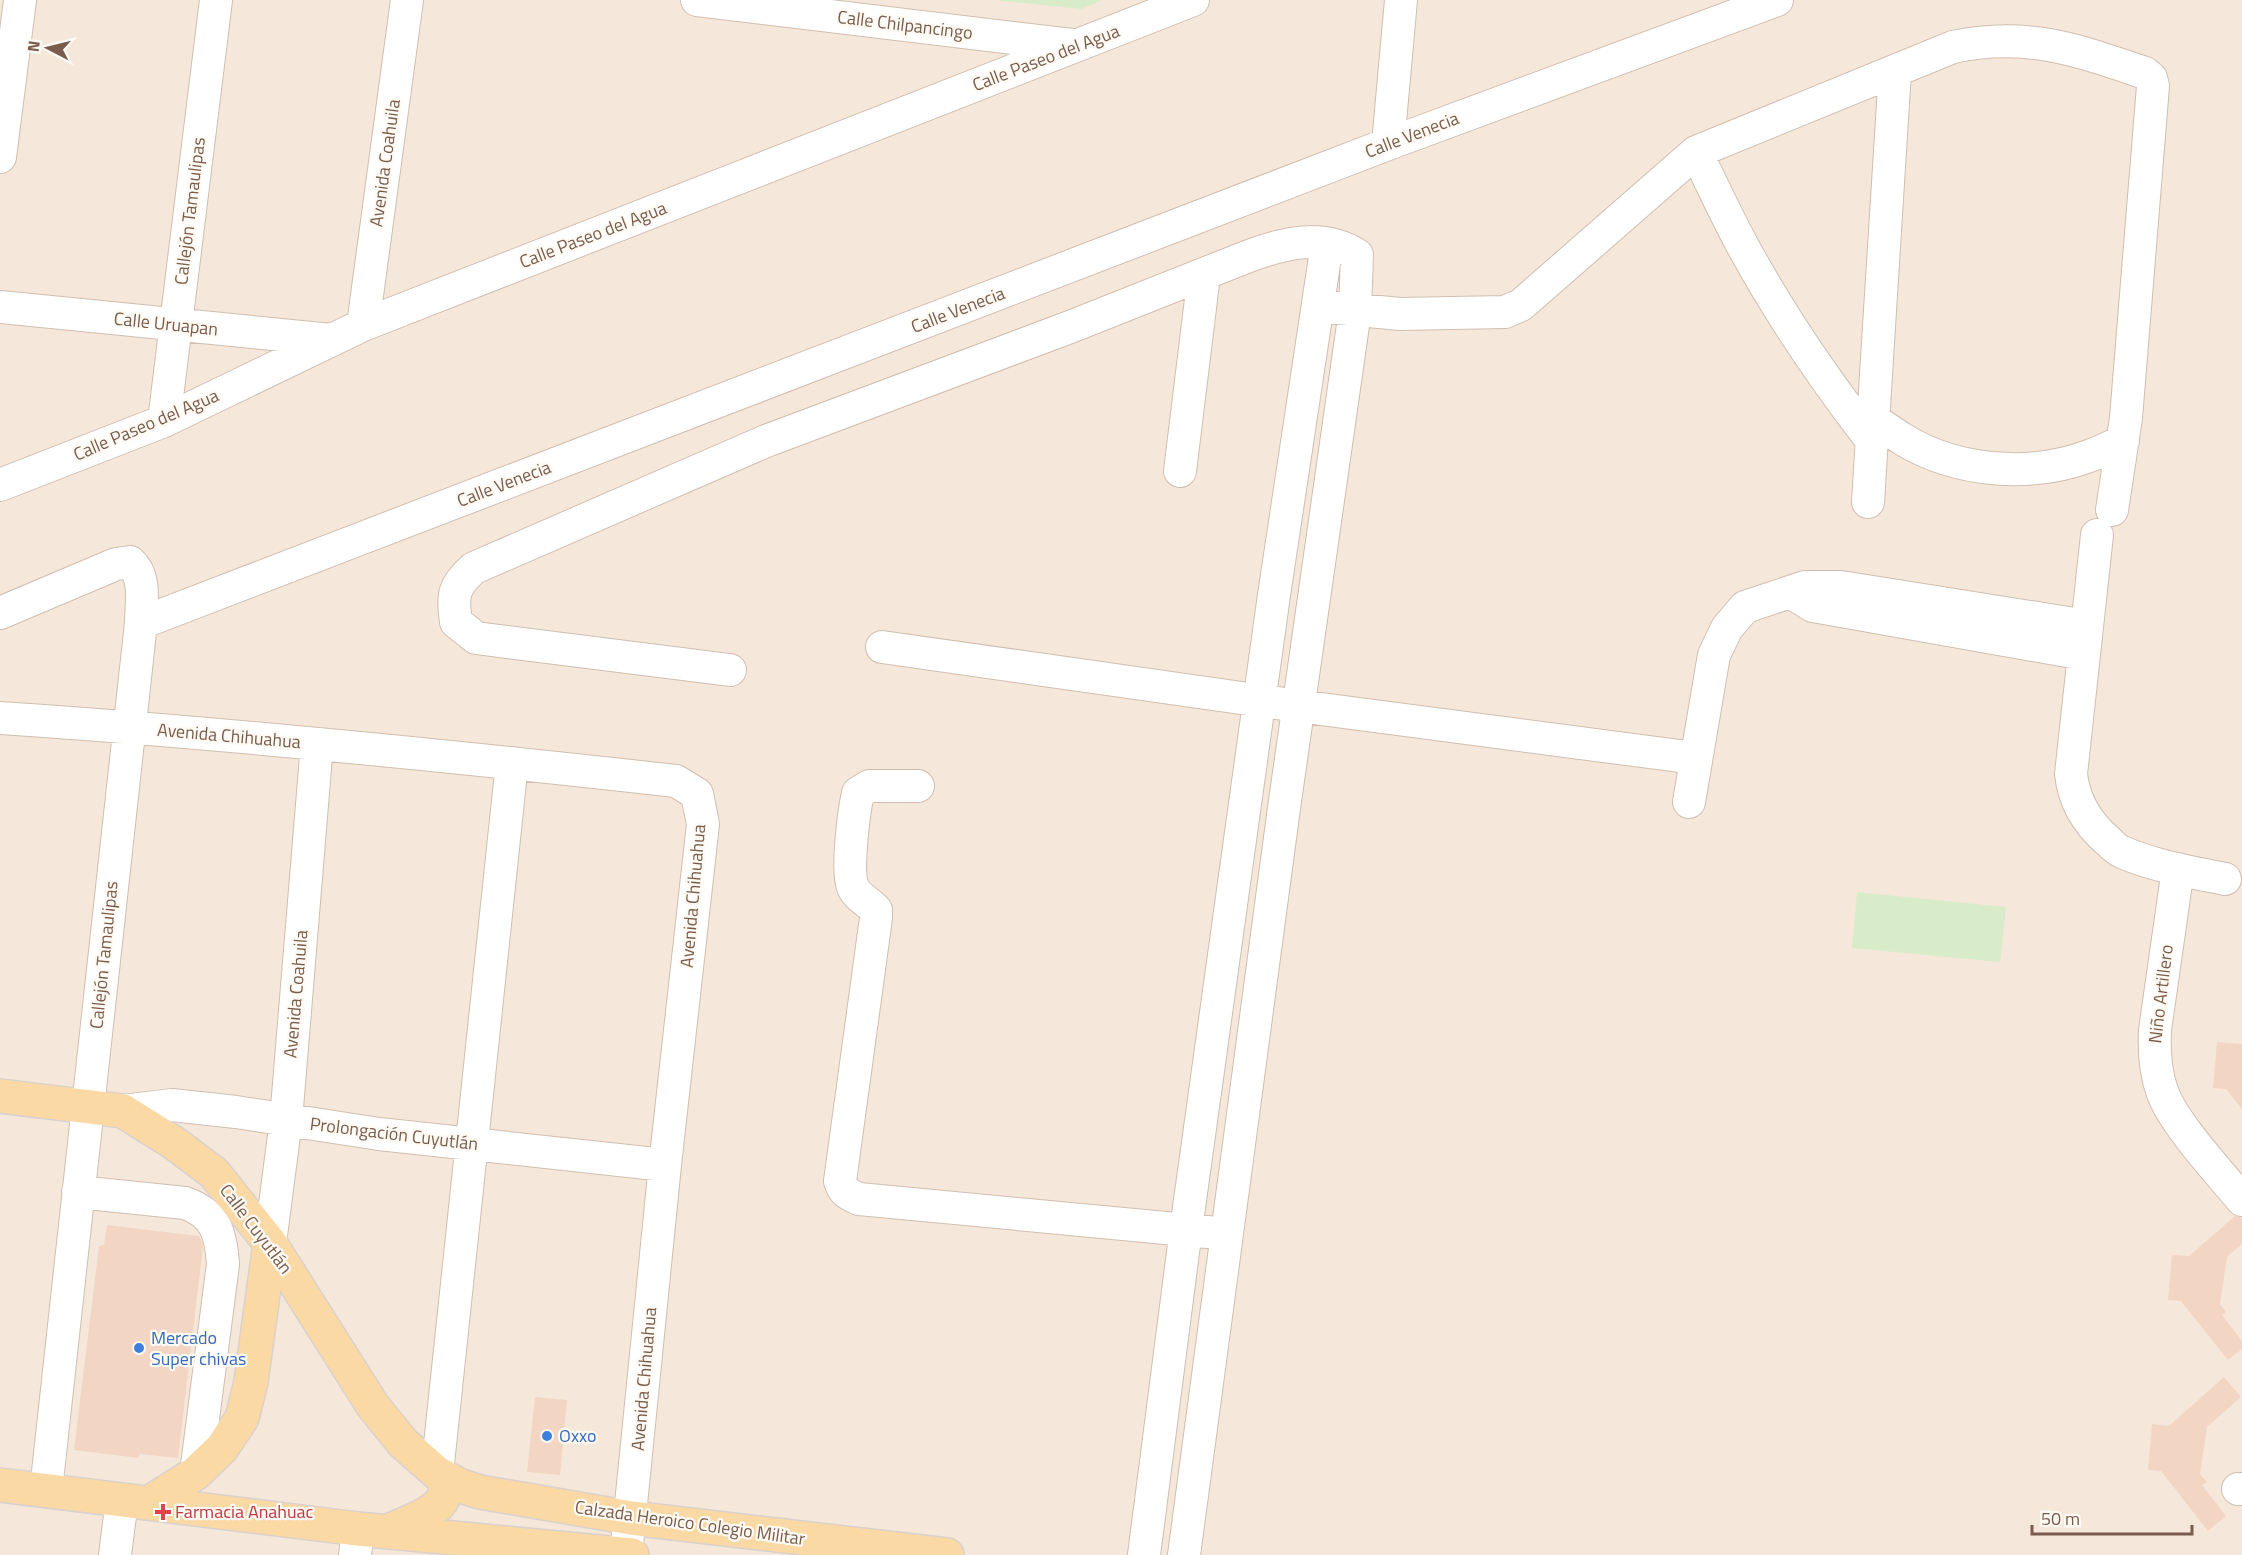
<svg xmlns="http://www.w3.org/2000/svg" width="2242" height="1555" viewBox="0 0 2242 1555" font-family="'Titillium Web',sans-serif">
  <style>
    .residential { fill: #f5e8da }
    .green { fill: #d8ecc9 }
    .building { fill: #f3d5c3 }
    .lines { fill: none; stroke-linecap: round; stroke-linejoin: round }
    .minor-casing { stroke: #d1beb0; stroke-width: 34 }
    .major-casing { stroke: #dad1cd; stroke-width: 36 }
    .minor { stroke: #fff; stroke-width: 32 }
    .major { stroke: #fbd9a5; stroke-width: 33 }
    .shop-dot { fill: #3f7fe0; stroke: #fffaf3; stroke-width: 2 }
    .health-dot { fill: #e0444e; stroke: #fffaf3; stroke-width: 2 }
    .labels { text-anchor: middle; stroke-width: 4.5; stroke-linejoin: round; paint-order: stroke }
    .street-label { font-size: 18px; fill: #7a5c4d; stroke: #fffaf3 }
    .shop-label { font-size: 18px; fill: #366cbe; stroke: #fffaf3; text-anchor: start }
    .health-label { font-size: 18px; fill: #be3a42; stroke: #fffaf3; text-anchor: start }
  </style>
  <rect width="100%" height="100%" fill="#fdf6ec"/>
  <path class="residential" d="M0,0h2242v1555h-2242z"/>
  <path class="green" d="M995,0h107l-20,9z
    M1857,892l149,15 -6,55 -148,-14z"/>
  <path class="building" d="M2217,1042l25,2v65l-16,-20 -13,-1z
    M2235,1216l7,2v26l-15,13 -7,47 6,8 -4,3 20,26v8l-14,11 -47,-59 -13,-1 4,-45 17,1z
    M107,1225l92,11 2,4 2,6 -25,212 -38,-4 -2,4 -64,-8 25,-204 5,-1z
    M2224,1377l17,20 -34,30 -7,47 7,8 -5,3 24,31 -18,15 -47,-60 -13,-1 4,-46 17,2z
    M535,1397l32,3 -7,75 -33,-3z"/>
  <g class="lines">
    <defs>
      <path id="minor" d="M697,0l375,45
        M1388,144l13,-144
        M1696,152c16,32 31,66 49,98 37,68 80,130 127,191
        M0,157l20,-157
        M1318,306l82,8 105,-2 16,-7 175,-153 257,-105c74,-16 124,3 192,26l6,5 2,8 -27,332 -14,92
        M0,307l332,33
        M363,325l44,-325
        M1873,419c10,7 20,14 31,21 53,32 127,38 185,16 12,-4 23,-10 34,-15
        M164,421l52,-421
        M1180,471l24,-196
        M0,485l164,-64 199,-96 830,-325
        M1868,502l27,-431
        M2097,535l-26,239c3,27 16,49 37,67 4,4 9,9 14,11 32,14 69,20 103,27
        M1790,592l23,14 271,48
        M0,613l116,-49 14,-2c17,15 11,41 11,61l-95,867
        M141,623l1247,-479 389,-144
        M882,647l416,59 397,52
        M730,670l-254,-32 -20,-16c-4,-26 -3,-36 18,-54l292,-127 304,-114 179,-71c35,-13 74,-23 108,-1l-2,56 -71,497 -100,747
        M0,718c226,15 451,38 676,63l21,13 6,30 -38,341 -39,389
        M918,786h-49l-11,7c-4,18 -12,78 -5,94 4,10 16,15 23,23v8l-36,263c3,11 8,13 19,18l349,33
        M1689,802l25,-147 13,-27 18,-21 60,-20h36l246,39
        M2178,869l-23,161c-1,21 0,41 7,61 11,32 57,81 80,109
        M123,1111l49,-6 64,7 143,22 286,31
        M78,1192l107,11c31,11 36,31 38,61l-27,209
        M270,1243l16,-123 31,-376
        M437,1473l75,-710
        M2238,1489h4
        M115,1555l7,-55
        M355,1555l3,-26
        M1144,1555l42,-326 88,-634 53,-351"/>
      <path id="major" d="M0,1096l123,15 51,32 40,30 56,70 103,163 30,37 34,30 24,13 19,6 151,26 316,37
        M0,1485l358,44 274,26
        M149,1503l47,-30 26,-25 20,-30 9,-36 19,-139
        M388,1531c14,-6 46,-17 54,-31 5,-7 3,-16 1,-24"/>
    </defs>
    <use href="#minor" class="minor-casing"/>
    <use href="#major" class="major-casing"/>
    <use href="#minor" class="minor"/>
    <use href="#major" class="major"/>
  </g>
  <g class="shop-dot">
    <circle cx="139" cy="1348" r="6"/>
    <circle cx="547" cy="1436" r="6"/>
  </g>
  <path class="health-dot" d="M160 1503h6v6h6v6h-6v6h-6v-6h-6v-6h6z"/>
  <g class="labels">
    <g class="street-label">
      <text transform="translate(905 25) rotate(7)" y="6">Calle Chilpancingo</text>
      <text transform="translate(1046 58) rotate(-21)" y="6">Calle Paseo del Agua</text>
      <text transform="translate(1412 135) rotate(-21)" y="6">Calle Venecia</text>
      <text transform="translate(385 163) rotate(-82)" y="6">Avenida Coahuila</text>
      <text transform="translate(190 211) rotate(-83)" y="6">Callejón Tamaulipas</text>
      <text transform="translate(593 235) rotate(-21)" y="6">Calle Paseo del Agua</text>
      <text transform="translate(958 310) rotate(-21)" y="6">Calle Venecia</text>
      <text transform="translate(166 324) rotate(6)" y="6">Calle Uruapan</text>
      <text transform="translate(146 425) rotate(-23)" y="6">Calle Paseo del Agua</text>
      <text transform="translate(504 484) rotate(-21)" y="6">Calle Venecia</text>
      <text transform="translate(229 736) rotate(5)" y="6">Avenida Chihuahua</text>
      <text transform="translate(693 896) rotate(-85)" y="6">Avenida Chihuahua</text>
      <text transform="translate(104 955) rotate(-84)" y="6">Callejón Tamaulipas</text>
      <text transform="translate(296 994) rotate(-85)" y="6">Avenida Coahuila</text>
      <text transform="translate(2161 994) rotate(-83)" y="6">Niño Artillero</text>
      <text transform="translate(394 1134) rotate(7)" y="6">Prolongación Cuyutlán</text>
      <text transform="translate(256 1229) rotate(53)" y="6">Calle Cuyutlán</text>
      <text transform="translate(644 1379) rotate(-85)" y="6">Avenida Chihuahua</text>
      <text transform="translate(690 1523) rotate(8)" y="6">Calzada Heroico Colegio Militar</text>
    </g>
    <g class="shop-label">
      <text x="151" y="1344">Mercado<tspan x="151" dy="21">Super chivas</tspan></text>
      <text x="559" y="1442">Oxxo</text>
    </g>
    <g class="health-label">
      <text x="175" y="1518">Farmacia Anahuac</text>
    </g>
  </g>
  <g transform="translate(48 48) rotate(277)" stroke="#fffaf3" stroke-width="4.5" paint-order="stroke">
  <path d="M0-4.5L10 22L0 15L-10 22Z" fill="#7a5c4d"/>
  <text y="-9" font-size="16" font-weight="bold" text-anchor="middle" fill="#7a5c4d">N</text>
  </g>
  <path d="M2032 1525v9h160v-9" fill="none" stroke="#7a5c4d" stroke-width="3"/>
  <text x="2041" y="1525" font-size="18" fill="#7a5c4d" stroke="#fffaf3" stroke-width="4.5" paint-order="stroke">50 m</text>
</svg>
